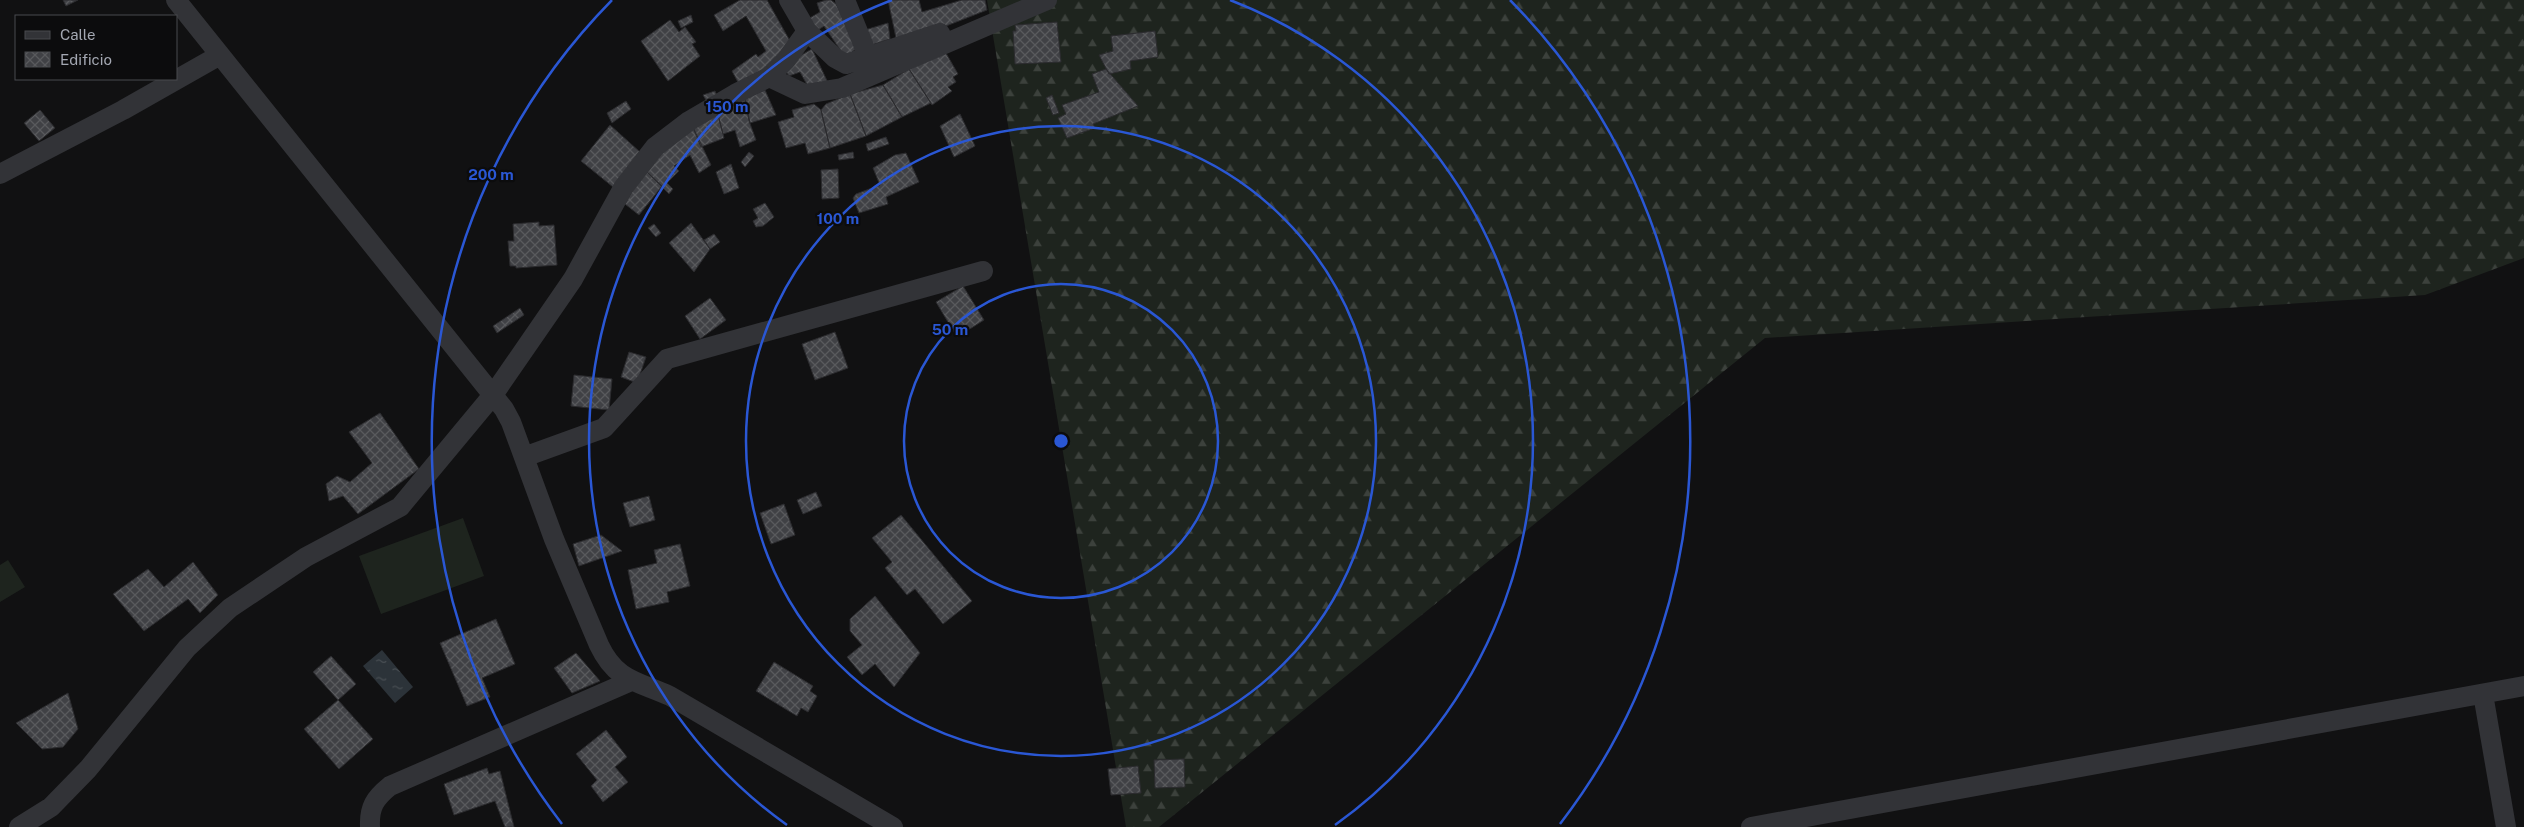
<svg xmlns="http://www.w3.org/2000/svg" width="2524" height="827" viewBox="0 0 2524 827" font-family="'Public Sans',sans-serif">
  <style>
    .forest { fill: url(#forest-firs) }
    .pitch { fill: #1e241e }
    .water { fill: url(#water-ripples) }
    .building { fill: url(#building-cross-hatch); stroke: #2b2b2e }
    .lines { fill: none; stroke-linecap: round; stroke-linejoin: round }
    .minor { stroke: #323337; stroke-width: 20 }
    .ring { fill: none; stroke: #2a57d4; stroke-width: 2.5 }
    .centre { fill: #2a57d4; stroke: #0c0c0d; stroke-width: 2.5 }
    .ring-label { font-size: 15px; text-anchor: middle; font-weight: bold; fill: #2a57d4; stroke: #0c0c0d; stroke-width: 4.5; stroke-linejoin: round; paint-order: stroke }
  </style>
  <defs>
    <pattern id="forest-firs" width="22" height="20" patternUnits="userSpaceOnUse" patternTransform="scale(1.25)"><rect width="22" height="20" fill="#1e241e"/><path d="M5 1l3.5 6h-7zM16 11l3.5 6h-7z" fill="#3c413c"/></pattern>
    <pattern id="water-ripples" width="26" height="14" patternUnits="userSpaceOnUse" patternTransform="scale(1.25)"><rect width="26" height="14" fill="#2c3339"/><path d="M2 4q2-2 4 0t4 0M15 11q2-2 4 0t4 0" fill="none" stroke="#484e53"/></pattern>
    <pattern id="building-cross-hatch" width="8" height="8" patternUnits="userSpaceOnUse" patternTransform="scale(1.25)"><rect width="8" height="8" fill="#404145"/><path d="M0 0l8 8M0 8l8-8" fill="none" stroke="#595a5d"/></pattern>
  </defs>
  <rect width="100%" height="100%" fill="#111112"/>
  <path class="forest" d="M987,0h1537v258l-99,37 -660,43 -606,489h-33z"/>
  <path class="pitch" d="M463,518l21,58 -103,38 -22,-58z
    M8,560l17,27 -25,15v-37z"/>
  <path class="water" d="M382,650l31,37 -18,16 -32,-37z"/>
  <path class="building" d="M63,0h15l-12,6z
    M740,0h27l23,41 -3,12 -47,33 -8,-15 24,-17 2,3 8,-6 -20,-35 -23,15 -9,-16z
    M826,0h5l5,4 23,43 -14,10 -21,-31 -6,4 -10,-11 12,-7 -3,-9z
    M888,0h31l3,12 40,-12h23l2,10 -41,16 -50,12z
    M691,15l2,7 -12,6 -3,-7z
    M670,20l9,12 6,-5 11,15 -4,2 8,12 -32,25 -27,-40z
    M1057,22l4,40 -46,2 -2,-33h3l-1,-6z
    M888,23l2,16 -22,7 -3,-16z
    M1155,31l3,26 -28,4 1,8 -22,5 -10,-19 14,-4 -2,-15z
    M943,48l15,26 -5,3 3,5 -8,5 4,4 -20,14 -23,-36z
    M812,49l18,38 -20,3 -10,-18 -11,4 -7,-10z
    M909,69l22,34 -29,14 -19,-32z
    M1106,69l32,37 -45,18 2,4 -28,10 -9,-20 8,-4 -4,-9 37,-13 -7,-18z
    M883,85l19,32 -36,19 -16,-42z
    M765,90l11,25 -26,8 -5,-25z
    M715,91l2,5 -11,4 -3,-5z
    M850,94l16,42 -36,12 -9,-38 5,-6z
    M1052,95l7,18 -6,2 -7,-17z
    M745,98l4,23 7,19 -16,7 -5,-17 -12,4 -6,-23z
    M626,101l5,8 -19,14 -5,-10z
    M814,104l7,6 9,38 -22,6 -3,-11 -19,5 -8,-26 16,-5 -2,-7z
    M40,110l15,18 -16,13 -15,-18z
    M717,111l7,27 -23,9 -10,-24z
    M960,114l15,32 -21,11 -14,-31z
    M691,123l20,42 -12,8 -9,-18 -16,11 5,5 -12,12 6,6 -4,5 -25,-25z
    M610,125l30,27 -27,35 -32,-26z
    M886,137l3,7 -21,7 -2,-7z
    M749,152l5,4 -9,11 -4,-5z
    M853,152l1,6 -15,2 -1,-5z
    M906,153l13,29 -33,15 2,7 -29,9 -6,-15 3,-4 24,-9 -7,-17 22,-13z
    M731,164l8,24 -15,6 -8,-22z
    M644,169l18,17 -23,29 -14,-11z
    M838,169l1,29 -17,1 -1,-29z
    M765,203l9,14 -11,9 -7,1 -3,-6 5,-3 -5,-9z
    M539,222v4l15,-1 3,40 -41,3v-2h-6l-2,-25h6l-1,-17z
    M691,223l19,26 -16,23 -25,-29z
    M654,224l7,9 -5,4 -8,-9z
    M714,234l6,8 -10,7 -6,-9z
    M963,286l21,34 -27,17 -21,-35z
    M710,298l16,22 -26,19 -15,-23z
    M520,308l4,7 -27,18 -4,-7z
    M835,332l13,36 -33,12 -13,-36z
    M629,352l17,5 -9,26 -16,-6z
    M574,375l38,4 -3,31 -38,-4z
    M380,413l39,56 -61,45 -15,-18 -14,5 -3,-17 11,-8 13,6 22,-19 -23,-31z
    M816,492l6,14 -19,8 -6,-14z
    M649,496l6,24 -25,7 -7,-24z
    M784,504l11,31 -24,9 -11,-31z
    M901,515l71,86 -29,23 -28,-35 -8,6 -22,-27 7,-6 -20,-24z
    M601,535l21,16 -43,15 -6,-22z
    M680,544l10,42 -23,6 2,10 -33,7 -8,-39 29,-7 -3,-13z
    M193,562l25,33 -18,18 -12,-14 -44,32 -31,-37 35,-25 16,18z
    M875,596l45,57 -26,34 -19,-23 -13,11 -15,-18 15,-12 -12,-14v-12z
    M496,619l19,45 -33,14 8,19 -23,9 -27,-63z
    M576,653l24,28 -28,12 -18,-25z
    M331,656l25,28 -18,16 -25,-28z
    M774,662l39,24 -3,5 7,5 -9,16 -7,-4 -4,8 -41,-25z
    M68,693l10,36 -15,18 -21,2 -26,-26z
    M338,700l35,39 -34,30 -35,-40z
    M606,730l21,27 -12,10 13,15 -25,20 -12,-16 6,-6 -21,-26z
    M1184,759l1,28 -30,1 -1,-28z
    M1138,766l3,27 -30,2 -3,-26z
    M487,768l2,6 11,-3 14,56h-9l-10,-26 -41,14 -10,-31z"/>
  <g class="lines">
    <path class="minor" d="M176,0l328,409 7,13 43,117 45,106c17,36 38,36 71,51l223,131
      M845,0l23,56
      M807,31l28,27 11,6 94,-31
      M769,77l36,17 37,-6 205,-88
      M0,174l123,-64 97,-55
      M524,457l80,-29 63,-69 316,-88
      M2483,694l23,133
      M19,827l32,-20 37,-38 99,-121 43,-40 76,-51 94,-50 93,-112 80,-116 50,-91 32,-41 34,-26 46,-27 34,-17 17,-17 21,-29 -18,-31
      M370,827c-1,-20 5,-29 20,-41l241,-105
      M1751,827l773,-141"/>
  </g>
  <g class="ring">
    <circle cx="1061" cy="441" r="157"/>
    <circle cx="1061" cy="441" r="315"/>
    <path d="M787 825A472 472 0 0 1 892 0M1230 0A472 472 0 0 1 1335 825"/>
    <path d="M562 824A629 629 0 0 1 612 0M1510 0A629 629 0 0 1 1560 824"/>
  </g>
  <circle cx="1061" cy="441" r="8" class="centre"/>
  <g class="ring-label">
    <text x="727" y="112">150 m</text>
    <text x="491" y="180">200 m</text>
    <text x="838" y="224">100 m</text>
    <text x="950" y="335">50 m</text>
  </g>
  <rect x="15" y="15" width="162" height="65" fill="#0c0c0d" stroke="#494a4f"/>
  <rect x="25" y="31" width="25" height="8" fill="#323337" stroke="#494a4f"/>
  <text x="60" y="40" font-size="15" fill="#a4a8b2">Calle</text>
  <rect x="25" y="52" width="25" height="15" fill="url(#building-cross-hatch)" stroke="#494a4f"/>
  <text x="60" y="65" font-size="15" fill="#a4a8b2">Edificio</text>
</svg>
